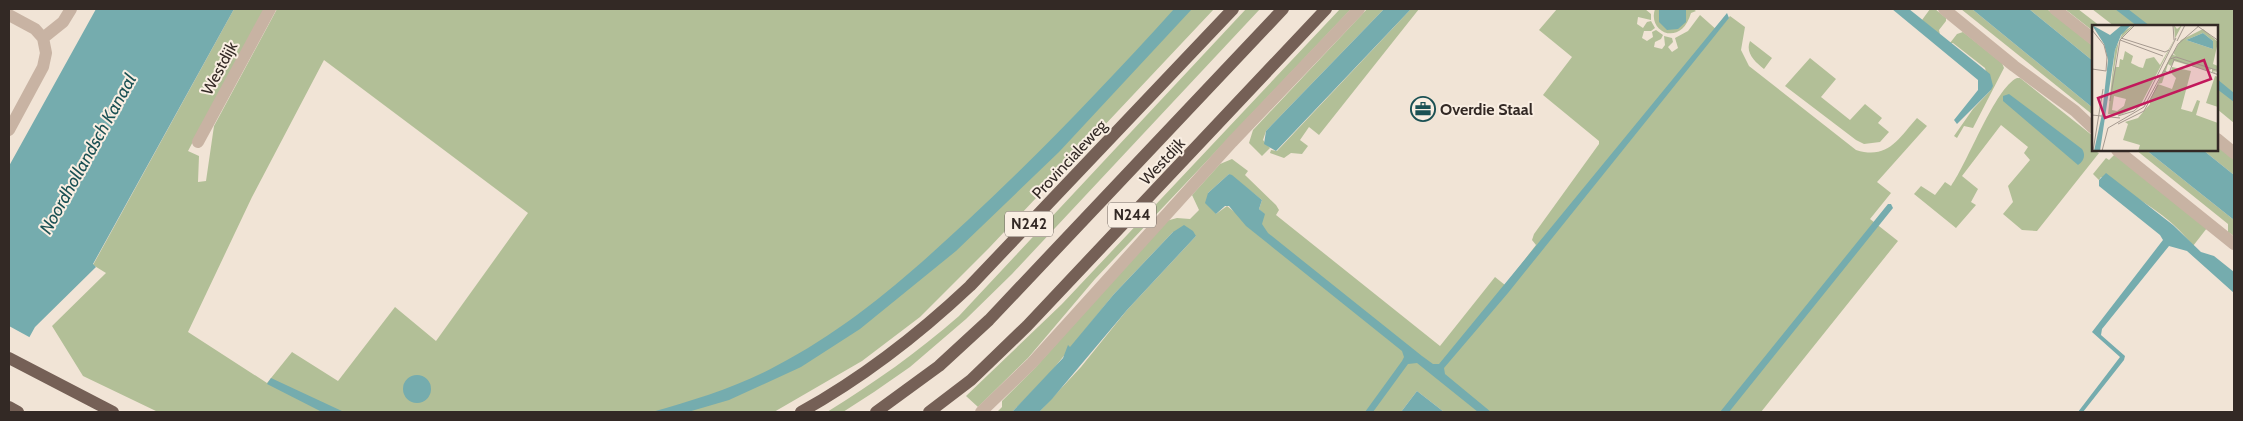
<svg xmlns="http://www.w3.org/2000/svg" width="2243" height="421" viewBox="0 0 2243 421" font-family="Cabin,sans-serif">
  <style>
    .green { fill: #b2bf97; fill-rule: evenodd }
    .water { fill: #75acae }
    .pier { fill: #f1e4d6 }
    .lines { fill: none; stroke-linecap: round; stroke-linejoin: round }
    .street { stroke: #c8b3a3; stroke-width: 12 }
    .primary { stroke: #756056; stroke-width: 12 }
    .labels { text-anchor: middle; stroke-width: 4; stroke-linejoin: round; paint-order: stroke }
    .shield { fill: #f9eee2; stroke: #6e645e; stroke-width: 1 }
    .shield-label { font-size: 15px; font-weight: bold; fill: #332925 }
    .street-label { font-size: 16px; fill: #332925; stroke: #f9eee2 }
    .poi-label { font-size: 16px; font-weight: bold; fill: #332925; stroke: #f9eee2; text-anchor: start }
    .water-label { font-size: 18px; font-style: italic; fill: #1b5154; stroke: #f9eee2 }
    .inset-road { fill: none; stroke: #a5998f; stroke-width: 1 }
    .view { fill: #c2185b; fill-opacity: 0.15; stroke: #c2185b; stroke-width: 2.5 }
    .inset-edge { fill: none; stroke: #332925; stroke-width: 2.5 }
  </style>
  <rect width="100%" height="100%" fill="#f1e4d6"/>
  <path class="green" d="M234,9h30l-76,142 11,5 -1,26 8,-1 8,-55 63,-117h937l-225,239 -69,69 -58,44 -88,51h-616l-75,-36 -31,-50 54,-53 -13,-8zM324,60l204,153 -92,128 -41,-34 -57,74 -46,-29 -25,31 -79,-51 64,-135z
    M1246,9h14l-248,265 -46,45 -56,48 -36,25 -31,20h-16c47,-29 91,-60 132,-96z
    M1340,9h11l-256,270 -67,79 -50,49 -12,-11 96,-92z
    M1367,9h17l-118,122 -3,9 7,8 -8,8 -13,-13 4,-13z
    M1411,9h8l-100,126 -10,-8 -9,13 8,6 -6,8 -11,-1 -7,5 -14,-5 1,-3 6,1z
    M1557,9h88l6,5v6l-13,-3 -1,7 6,4 4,-6 4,-1 4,7 -4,3h-7l-2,7 5,3 6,-4 -1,-5 4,-2 7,5 -2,4 -6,3 -1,5 8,2 3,-4 -1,-9 8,2 1,4 -5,5 4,5 6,-4 -3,-10 13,-7 12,-16 18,16 12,-15 15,11 -4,23 8,16 107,84c32,10 42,-11 61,-32l10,8 -50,56 14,11 -21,26 28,22 -137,171h-317l-27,-21 -16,21h-362l42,-45 46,-57 69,-74 -23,-4 -59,62 -64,79 -38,39h-15l5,-5v-6l33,-33 131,-147 11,-3 13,1 9,-9 -7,-15 28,-31 12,-5 16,12 -3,4 31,30 3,5 -3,5 164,131 55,-69 10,8 31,-40 -4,-5 2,-6 65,-90v-3l-56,-46 29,-38 -33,-27zM1229,174l33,26 -3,9 4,4h-27l-9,-7 -11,8 -8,-21z
    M1655,9h38l3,2 -5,2c-10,35 -44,19 -36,-4z
    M1930,9h5l11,9v3l-7,9 1,5 -18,-15z
    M1961,9h11l121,99v7z
    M2029,9h18l46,37v15z
    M2065,9h13l22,17h-7v5z
    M2092,9h142v114l-17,-14v-83h-103z
    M1963,32l39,31 2,5 -31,60 -9,-2 -7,12 -3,-2 19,-27 18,-19 -6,-22 -32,-25h-3l7,-9z
    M1750,41l22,17 -8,11c-9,-7 -19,-16 -14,-28z
    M1810,58l26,21 -15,18 29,23 15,-16 17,14 -4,5 11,9 -9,10 -16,2 -8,-4 -71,-54z
    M2017,78h3l73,58v14l6,3 -62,78 -15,-1 -19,-16 10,-12 -5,-16 22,-26 -6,-7 4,-6 -27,-22 -39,51 16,13 -7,13 5,3 -20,23 -42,-34 7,-8 14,9 10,-13 6,4c17,-24 44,-98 66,-108z
    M2217,145l17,14v16l-31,-25h14z
    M2136,150h10l88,70v16l-6,-4v-8z
    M2115,154l92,74 -14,18c-23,-31 -59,-50 -92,-69l-2,3 -6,-6 13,-16 3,2z"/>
  <path class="water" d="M96,9h138l-141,255 3,3 -61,60 -26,47v-208z
    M1174,9h18l-133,143 -103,99 -96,78 -59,38 -72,33 -41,12h-36c42,-12 85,-25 124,-46 73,-38 133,-91 192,-146 72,-67 140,-138 206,-211z
    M1384,9h27l-135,142 -12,-7 2,-13z
    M1659,9h27v13l-8,7 -11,1 -8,-8z
    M1892,9h17l81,65 3,12 -2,4 -34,34 -3,-4 24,-30v-10z
    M1972,9h57l64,52v47z
    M2115,9h13l22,17h-13z
    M1727,13l2,5 -221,275 -64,75 1,6 46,38h-13l-61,-49 -9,1 -35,48h-8l37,-51 2,-4 -2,-6 -156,-125 -17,-20h-4l-9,8 -11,-11 3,-10 21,-19 3,1 30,25 -3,9 6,5 -3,10 6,9 154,123 11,8h6z
    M2217,79l17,14v9l-17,-13z
    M2009,94l73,55c4,6 2,12 -4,16l-75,-64v-5z
    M2146,150h57l31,25v45z
    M2106,173l67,52 28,27 13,4 20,16v21l-47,-42 -18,-5 -67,83 -1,6 24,21 -1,4 -41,52h-5l42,-55 -28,-25 71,-92 -3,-5 -61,-49v-6z
    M1888,204h3l2,4 -164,204h-9z
    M1184,225l9,6 3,5 -69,74 -75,89 -13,13h-27l51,-54 5,-13 2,2 44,-53 59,-62z
    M403 389a14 14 0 1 1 28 0a14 14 0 1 1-28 0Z
    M271,378l73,34h-22l-55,-28z
    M1417,391l27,21h-43z"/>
  <path class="pier" d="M9,326l22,12 -19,35 -3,-2z"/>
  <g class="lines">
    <path class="street" d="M1944,9l70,57 61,45 18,17
      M2055,9l38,30
      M9,15l26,14 8,9
      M9,130l34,-63 3,-14 -3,-15 20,-16 8,-13
      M2217,139l17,14
      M198,142l72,-133
      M2117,150l117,94
      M981,412l51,-49 200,-221 127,-133"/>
    <path class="primary" d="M9,358l104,54
      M9,407l9,5
      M801,412c63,-35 117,-77 169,-126l263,-277
      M876,412l63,-46 50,-46 294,-311
      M929,412l42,-32 56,-54 299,-317"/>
  </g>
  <defs>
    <symbol id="office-ring" viewBox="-11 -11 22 22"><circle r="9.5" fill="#f9eee2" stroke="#1b5154" stroke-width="1.5"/><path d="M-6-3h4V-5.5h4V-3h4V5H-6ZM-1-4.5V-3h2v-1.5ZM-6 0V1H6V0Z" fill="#1b5154"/></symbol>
  </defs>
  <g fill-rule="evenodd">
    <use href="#office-ring" x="1409" y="95" width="28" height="28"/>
  </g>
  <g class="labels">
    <g class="shield">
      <rect x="1108" y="202.5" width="48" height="25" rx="4"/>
      <rect x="1005" y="211.5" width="48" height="25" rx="4"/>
    </g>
    <g class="shield-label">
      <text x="1132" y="220">N244</text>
      <text x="1029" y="229">N242</text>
    </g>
    <g class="street-label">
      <text transform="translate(219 68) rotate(-62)" y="6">Westdijk</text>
      <text transform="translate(1069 159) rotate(-47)" y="6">Provincialeweg</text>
      <text transform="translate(1162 161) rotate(-47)" y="6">Westdijk</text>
    </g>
    <g class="poi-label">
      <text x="1440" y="115">Overdie Staal</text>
    </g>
    <g class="water-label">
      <text transform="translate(88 154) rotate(-61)" y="6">Noordhollandsch Kanaal</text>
    </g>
  </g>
  <g transform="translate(2092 25)">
    <rect width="126" height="126" fill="#f1e4d6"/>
    <path d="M42,0l-15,15 -7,42 3,-15h4l1,-8 3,1 2,-9 8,5 -2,7 8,4 4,1 3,-9 8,-2 6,8 15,-27 -1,-13 3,4 5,-4 -42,81 -20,9 -12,-1 7,-64 8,-18zM22,71l12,3 -2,7 -7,5 -5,-1zM111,4l15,13 -5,22 5,2v4h-3l3,2 -6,-1 6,3 -6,-2v-4l-3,3 -35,-10 -3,5 -3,-2 -6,19 -4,1 14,5 4,-11 -5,-5 1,-6 19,4 -10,38 11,3 5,-12 3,1 -4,14 22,8v28h-80l2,-6 -17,-5 5,-16 -3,-2 13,-4 12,-14v-4l19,-41 3,-5 4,2 -3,-3 8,-13zM111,8l10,8v8l-27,-9zM123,51l3,1v30l-12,-4z" fill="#b2bf97" fill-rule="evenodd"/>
    <path d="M0,0l18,10 12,-10h9l-10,10 -6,15 -15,101h-6l8,-37 6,-54 -4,-16zM111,8l10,8v8l-27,-9z" fill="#75acae"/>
    <path class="inset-road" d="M81,0l1,15M104,0l23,16M0,5l12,15 3,12 -1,14 -14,-2M29,13l44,14 4,-2M28,15l43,16M85,16l8,-16M78,34l6,-2 43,14M81,34l46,16M72,46l5,2 5,-13M18,76l10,-61 15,-15M0,90l28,3M26,91l16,-5 10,-9 32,-64M26,99l26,-13 14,-26M1,126l10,-62M10,126l6,-23 36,-21 34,-63 22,-19"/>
    <path class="view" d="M112,35l7,19 -106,39 -7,-20z"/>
    <rect width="126" height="126" class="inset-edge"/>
  </g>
  <rect width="2243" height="421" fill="none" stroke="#332925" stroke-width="20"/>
</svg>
